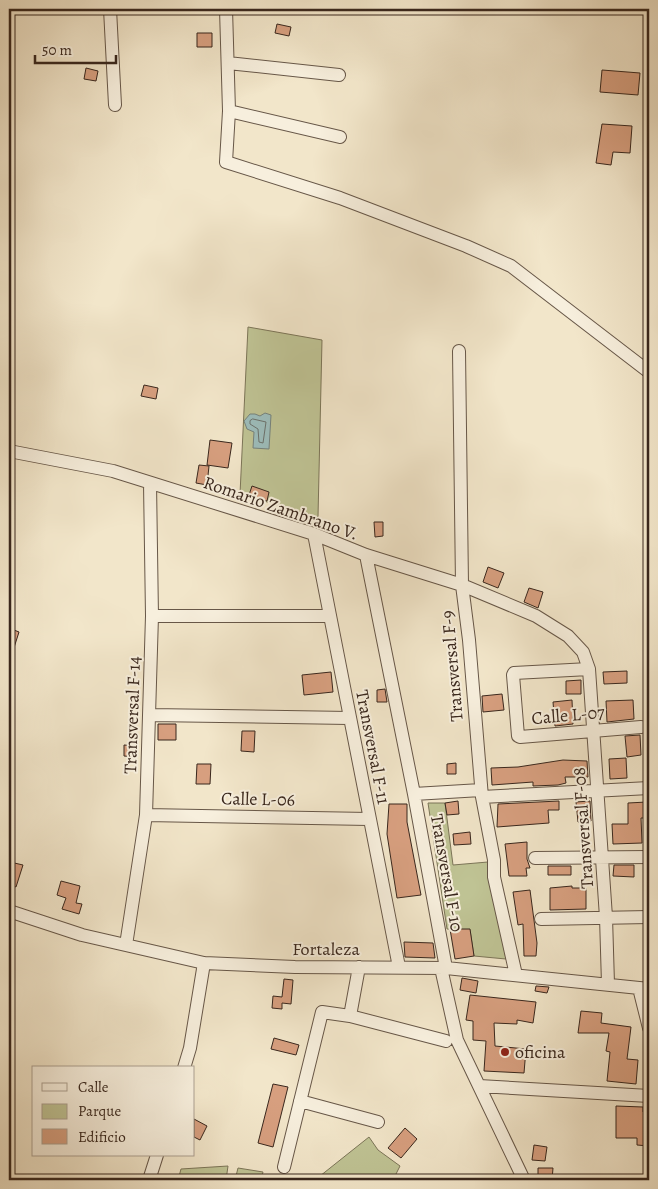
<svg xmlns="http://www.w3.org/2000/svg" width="658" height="1189" viewBox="0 0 658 1189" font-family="Alegreya,serif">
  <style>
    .green { fill: #bfc394; stroke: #7c7558 }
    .water { fill: #9dbebd; stroke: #75827d }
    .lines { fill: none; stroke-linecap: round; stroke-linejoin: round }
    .shore { stroke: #6b726d; stroke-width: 1 }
    .building { fill: #d79f7f; stroke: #39271d }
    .minor-casing { stroke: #675748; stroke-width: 14 }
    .minor { stroke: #f7efdd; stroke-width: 12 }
    .poi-dot { fill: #8f2418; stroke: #f7efdd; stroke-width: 2 }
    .labels { text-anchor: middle; stroke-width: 4; stroke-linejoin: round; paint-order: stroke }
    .street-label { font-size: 18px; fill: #39271d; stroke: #f7efdd }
    .poi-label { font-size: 18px; fill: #39271d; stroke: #f7efdd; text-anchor: start }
  </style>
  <rect width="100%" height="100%" fill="#f2e6ca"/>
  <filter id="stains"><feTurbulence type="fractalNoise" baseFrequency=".004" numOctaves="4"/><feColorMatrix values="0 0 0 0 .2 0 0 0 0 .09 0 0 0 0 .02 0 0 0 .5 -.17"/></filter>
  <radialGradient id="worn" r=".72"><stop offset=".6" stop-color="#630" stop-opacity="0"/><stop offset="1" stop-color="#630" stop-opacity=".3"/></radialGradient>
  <path class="green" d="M248,327l74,13 -4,177 -78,-23z
    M428,803h17l8,62 35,-3 18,97 -32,-3 -4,-26 -23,-1z
    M369,1137l9,13 22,16 -7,14h-78z
    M228,1166l-2,14h-48l3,-11z
    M238,1168l25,4 -2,8h-26z"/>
  <path class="water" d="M265,413l6,2 -2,34 -16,-1 1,-16 -7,-3 -3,-8 6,-7h5l5,2z"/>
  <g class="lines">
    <path class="shore" d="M253,419l13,3 -3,21 -4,-1 -1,-13 -8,-5v-3z"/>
  </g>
  <path class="building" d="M277,24l14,3 -2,9 -14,-3z
    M197,33h15v14h-15z
    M86,68l12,3 -2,10 -12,-2z
    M602,70l38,3 -2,22 -38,-3z
    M602,124l30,2 -2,27 -17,-1 -2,13 -15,-2z
    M144,385l14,3 -2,11 -15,-3z
    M210,440l22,3 -4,25 -21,-3z
    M199,465l10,1 -2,19 -11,-2z
    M252,486l17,6 -2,9 -18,-6z
    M374,522h9v14l-8,1z
    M488,567l16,6 -6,15 -15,-6z
    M529,588l14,4 -5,16 -14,-6z
    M9,628l10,4 -8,25h-2z
    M627,671v12l-23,1 -1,-12z
    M331,672l2,20 -29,3 -2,-20z
    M581,680v14h-15v-13z
    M385,689l2,13h-10v-12z
    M502,694l2,16 -21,2 -1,-16z
    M572,700l1,24 -18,2 -2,-24z
    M633,700l1,19 -27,3 -1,-21z
    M158,724h18v16h-18z
    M242,731h13l-1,21 -13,-1z
    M640,735l1,20 -14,2 -2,-21z
    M124,745l13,1 -1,11 -12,-1z
    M626,758l1,20 -17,1 -1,-20z
    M563,760l24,1 1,16h-23l1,6 -8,2 -25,1v-4l-41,3 -1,-17 27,-1z
    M456,763v11h-9v-10z
    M197,764h14l-1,20h-14z
    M458,801l1,13 -12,1 -2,-12z
    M559,801v9h-11l1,13 -52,4 1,-23z
    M590,801l1,20 -13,1 -2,-20z
    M647,802v16h-6l1,25 -29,1 -1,-20h16v-21z
    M389,804h18v18l14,73 -24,3 -10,-64z
    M470,832l1,12 -17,1 -1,-11z
    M527,842v17l3,9h-4l1,8h-18l-4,-32z
    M10,862l13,3 -7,22 -7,-3z
    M614,865h20v12l-21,-1z
    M548,866h23v9h-23z
    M61,881l19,5 -4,17 6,1 -3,10 -17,-5 4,-11 -9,-3z
    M572,886v2h14v21l-36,1v-22z
    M530,890l7,53 -1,13h-12l-1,-32 -5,1 -5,-33z
    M450,929h20l4,27 -19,3z
    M404,942l29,1 2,15 -30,-1z
    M462,978l16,3 -2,12 -16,-3z
    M284,979l9,1 -2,24 -9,-1v6l-10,-1 1,-12 9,1z
    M536,986l13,1 -2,6 -12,-2z
    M470,995l66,7 -3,21 -16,-3v4l-23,-1 1,23 31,3 -2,24 -40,-2 2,-30 -13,-1v-19l-7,-1z
    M581,1011l21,2 -1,10 30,4 -4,32 11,1 -2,24 -29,-3 3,-29 -4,-1 3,-18h-31z
    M274,1038l25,7 -3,10 -25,-6z
    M273,1084l15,3 -15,60 -15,-4z
    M616,1106l27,1v5h6v34l-12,-1v-7h-21z
    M194,1119l13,7 -7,14 -6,-3z
    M405,1128l12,11 -16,19 -13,-10z
    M534,1145l13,2 -2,14 -13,-1z
    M538,1168h15l-1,12h-14z"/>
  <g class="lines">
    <defs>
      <path id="minor" d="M110,9l5,96
        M226,9l3,102 -3,51 114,36 126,48 45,20 138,106
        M228,63l111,12
        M229,111l111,26
        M459,351l3,234 7,55 13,157 12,63v17l22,98
        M9,451l104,20 201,63 52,21 96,30 74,31 32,20 15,16 6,17 17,248 2,67
        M314,534l85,433
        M366,555l48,239 32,174h-5l16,72 67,140
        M152,616h178
        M589,669l-75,4 -1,2 5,61 2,1 121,-10
        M150,715l199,3
        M414,794l67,-4
        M482,797l167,-9
        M146,815l223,4
        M535,858l114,-1
        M9,911l73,24 122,28 91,4 151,1 203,21
        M541,919l108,-2
        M126,945l20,-130 6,-199 -2,-133
        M639,988l10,40
        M350,1016l9,-49
        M184,1068l6,-20 14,-85
        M479,1086l170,10
        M300,1101l78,21
        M284,1167l38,-155 28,4 96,25
        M149,1180l8,-25"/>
    </defs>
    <use href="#minor" class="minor-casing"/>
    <use href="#minor" class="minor"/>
  </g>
  <circle class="poi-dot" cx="505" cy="1052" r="5"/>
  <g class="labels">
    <g class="street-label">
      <text transform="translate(281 508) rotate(19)" y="6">Romario Zambrano V.</text>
      <text transform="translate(452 666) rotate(-95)" y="6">Transversal F-9</text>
      <text transform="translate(132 715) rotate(-88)" y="6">Transversal F-14</text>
      <text transform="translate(568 715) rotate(-5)" y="6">Calle L-07</text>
      <text transform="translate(373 747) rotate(79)" y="6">Transversal F-11</text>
      <text transform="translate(258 799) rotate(1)" y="6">Calle L-06</text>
      <text transform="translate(583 828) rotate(-94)" y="6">Transversal F-08</text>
      <text transform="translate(447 873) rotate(80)" y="6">Transversal F-10</text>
      <text x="326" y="955">Fortaleza</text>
    </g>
    <g class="poi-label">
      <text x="515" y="1058">oficina</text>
    </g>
  </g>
  <rect width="658" height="1189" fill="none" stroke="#f2e6ca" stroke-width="30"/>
  <rect x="10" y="10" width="638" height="1169" fill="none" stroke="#39271d" stroke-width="2.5"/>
  <rect x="15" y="15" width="628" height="1159" fill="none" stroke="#39271d"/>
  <rect x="32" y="1066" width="162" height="90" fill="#f7efdd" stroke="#ab9f90"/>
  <rect x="42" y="1083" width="25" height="8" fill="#f7efdd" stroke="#ab9f90"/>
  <text x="78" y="1092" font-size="15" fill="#39271d">Calle</text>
  <rect x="42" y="1104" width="25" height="15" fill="#bfc394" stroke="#ab9f90"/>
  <text x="78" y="1116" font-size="15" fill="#39271d">Parque</text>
  <rect x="42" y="1129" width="25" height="15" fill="#d79f7f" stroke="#ab9f90"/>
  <text x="78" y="1142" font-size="15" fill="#39271d">Edificio</text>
  <path d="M35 55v8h81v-8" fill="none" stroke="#39271d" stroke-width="2.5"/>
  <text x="42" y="55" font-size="15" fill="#39271d" stroke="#f7efdd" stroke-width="4" paint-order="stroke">50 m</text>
  <rect width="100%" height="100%" filter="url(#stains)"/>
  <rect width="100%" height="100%" fill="url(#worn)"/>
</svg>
